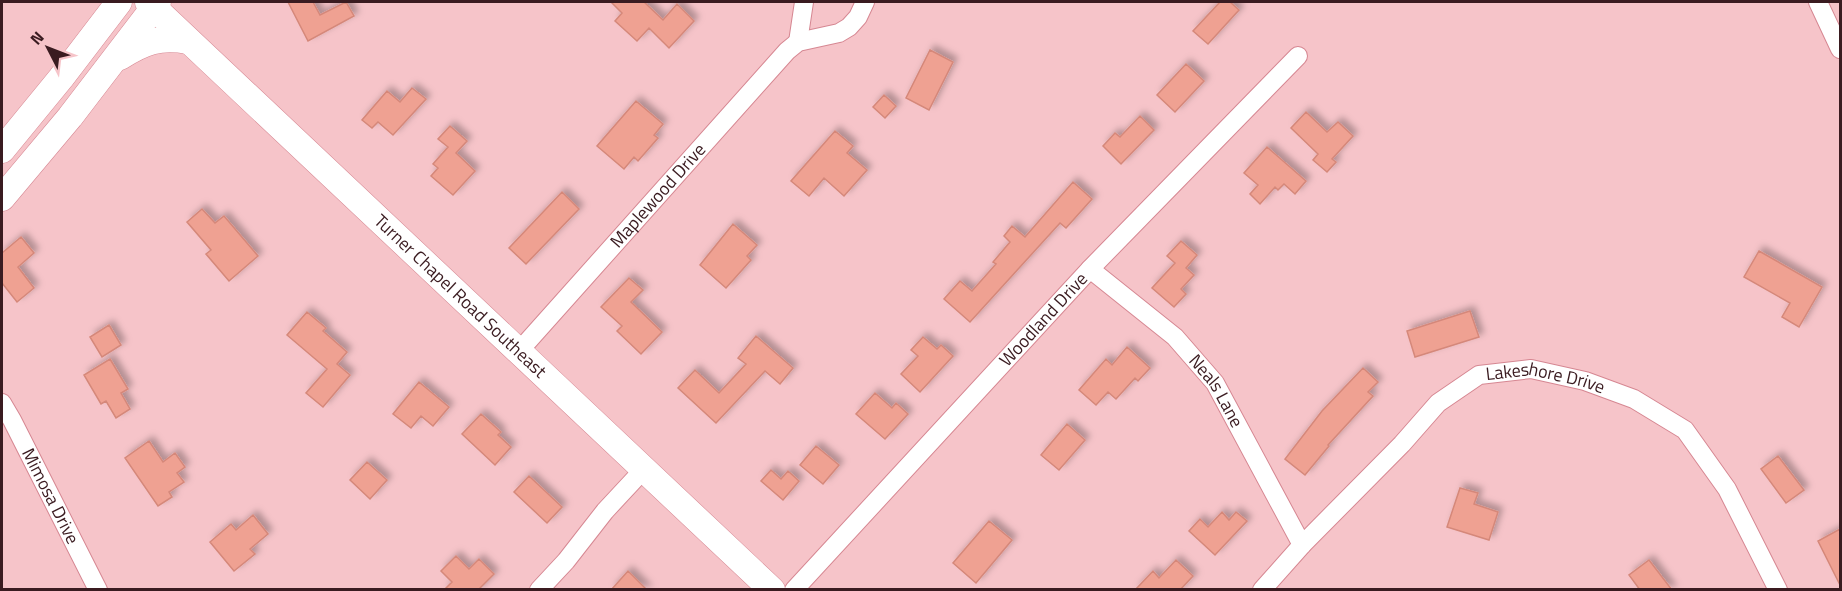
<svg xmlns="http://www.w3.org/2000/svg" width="1842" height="591" viewBox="0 0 1842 591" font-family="'Titillium Web',sans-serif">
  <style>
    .building { fill: #efa192; stroke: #d5887a; stroke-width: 1.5; filter: url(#shadow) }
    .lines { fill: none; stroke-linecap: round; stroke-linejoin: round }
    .street-casing { stroke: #d68792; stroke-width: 20 }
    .secondary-casing { stroke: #d68792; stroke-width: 27 }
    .street { stroke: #fff; stroke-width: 18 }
    .secondary { stroke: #fff; stroke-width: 26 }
    .labels { text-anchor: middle; stroke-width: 4.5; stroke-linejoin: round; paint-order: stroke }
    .street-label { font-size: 18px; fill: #3a1b20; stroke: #f6c4c9 }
  </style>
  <defs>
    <filter id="shadow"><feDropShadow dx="4.5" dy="-4.5" stdDeviation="3" flood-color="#0004"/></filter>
  </defs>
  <rect width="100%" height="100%" fill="#f6c4c9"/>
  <path class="building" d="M288,2h25l7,13 26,-13 8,14 -46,25z
    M611,2h33l19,18 14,-16 17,17 -25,27 -20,-20 -12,13 -22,-20 7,-8z
    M1220,2h10l9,8 -31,34 -15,-13z
    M930,50l23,12 -24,48 -23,-12z
    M1186,64l18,17 -29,31 -18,-17z
    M412,88l14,11 -33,36 -15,-13 -6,6 -10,-8 25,-29 13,11z
    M884,95l12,11 -11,12 -12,-11z
    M636,101l27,23 -9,11 4,3 -20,23 -4,-4 -10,12 -27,-23z
    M1306,112l21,20 11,-10 15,14 -21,23 4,3 -9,10 -14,-12 5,-6 -27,-26z
    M1140,116l14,14 -33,34 -18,-18 12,-13 5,4z
    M450,126l17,15 -11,12 19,18 -22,24 -22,-19 7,-8 -5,-4 15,-17 -10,-8z
    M835,131l18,15 -6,7 20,17 -23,26 -20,-18 -15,18 -18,-15z
    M1267,147l39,34 -11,13 -11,-10 -6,6 -3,-3 -15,17 -10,-10 8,-9 -14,-12z
    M1073,182l19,17 -26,29 -6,-5 -90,99 -26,-23 16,-18 12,10 24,-27 -3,-2 17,-20 -6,-6 8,-10 13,11z
    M562,192l17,17 -53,55 -17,-16z
    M202,209l13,14 9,-7 34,40 -29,25 -23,-27 5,-4 -24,-28z
    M733,224l24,21 -10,11 4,4 -25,28 -26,-23z
    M21,237l13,16 -16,14 16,21 -17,14 -15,-19v-30z
    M1181,241l16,14 -11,13 8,7 -13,14 5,5 -12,13 -22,-19 23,-25 -8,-7z
    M1759,251l63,36 -23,40 -17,-10 8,-14 -46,-26z
    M629,278l14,12 -12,12 31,30 -21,22 -24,-23 5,-5 -21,-19z
    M1470,311l9,26 -64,20 -8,-26z
    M307,312l19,16 -3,3 24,21 -10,12 13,11 -27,32 -17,-14 21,-24 -40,-34z
    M109,325l12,20 -19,12 -12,-20z
    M756,336l37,32 -13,16 -15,-13 -49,52 -38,-35 17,-18 24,23 27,-29 -8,-6z
    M923,337l14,12 4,-4 12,11 -33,36 -19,-18 17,-18 -7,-6z
    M1127,347l23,21 -12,13 -3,-3 -19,21 -8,-7 -12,13 -17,-15 27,-31 6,6z
    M110,359l18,30 -7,4 9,16 -14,9 -10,-17 -5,3 -17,-29z
    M1363,368l15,14 -10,10 5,4 -45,49 1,1 -24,29 -20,-16 37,-48z
    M419,382l30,25 -16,19 -12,-10 -10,12 -18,-14z
    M875,393l17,15 4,-5 12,11 -23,25 -29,-25z
    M481,414l20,18 -3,3 13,12 -16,18 -33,-31z
    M1067,424l18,16 -26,30 -18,-15z
    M149,441l14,21 12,-9 10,14 -8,6 7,9 -15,10 3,5 -14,9 -33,-48z
    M816,446l23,19 -16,19 -23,-19z
    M1778,456l26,34 -18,13 -25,-34z
    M367,462l20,18 -17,19 -20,-19z
    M771,470l10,9 7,-8 11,10 -16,19 -22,-19z
    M529,476l33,31 -15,16 -33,-31z
    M1460,488l18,5 -4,11 24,8 -9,28 -42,-13z
    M1222,512l7,8 7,-8 11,9 -32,34 -26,-24 11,-12 8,8z
    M253,515l15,19 -18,15 5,5 -21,17 -24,-29 21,-18 5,6z
    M989,521l23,19 -36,43 -23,-20z
    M1840,529v56l-22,-44z
    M456,556l13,13 10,-10 15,15 -16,16h-34l8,-8 -11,-11z
    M1176,560l17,16 -13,14h-45l18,-19 6,7z
    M1649,560l23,30h-32l-11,-15z
    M628,571l19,19h-36z"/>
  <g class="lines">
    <defs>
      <g id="street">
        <path d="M1818,2l22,47"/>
        <path d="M798,42l6,-40"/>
        <path id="s1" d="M1090,269l85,68 40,46 87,162"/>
        <path id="s2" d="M520,350l267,-299 11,-9 41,-9 10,-6 9,-10 7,-15"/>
        <path id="s3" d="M2,403l10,17 86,170"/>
        <path d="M539,590l27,-29 39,-50 40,-43"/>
        <path id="s4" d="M794,590l296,-321 208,-213"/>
        <path id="s5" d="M1262,590l40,-45 100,-101 36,-41 41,-28 52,-6 54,12 49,18 51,31 42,59 51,101"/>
      </g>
      <g id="secondary">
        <path id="s6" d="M148,2l624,588"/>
        <path d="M120,57c24,-15 39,-21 68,-16"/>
        <path d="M2,150l59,-72 58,-76"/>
        <path d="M2,198l68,-81 88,-115"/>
      </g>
    </defs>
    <use href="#street" class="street-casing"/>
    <use href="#secondary" class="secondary-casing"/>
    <use href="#street" class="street"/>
    <use href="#secondary" class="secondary"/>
  </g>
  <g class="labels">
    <g class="street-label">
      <text dy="6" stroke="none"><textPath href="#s2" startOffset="207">Maplewood Drive</textPath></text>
      <text dy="6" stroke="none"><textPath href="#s6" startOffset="429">Turner Chapel Road Southeast</textPath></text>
      <text dy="6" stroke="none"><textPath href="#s4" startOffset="368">Woodland Drive</textPath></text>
      <text dy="6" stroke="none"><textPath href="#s5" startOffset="374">Lakeshore Drive</textPath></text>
      <text dy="6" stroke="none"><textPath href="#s1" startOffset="177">Neals Lane</textPath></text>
      <text dy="6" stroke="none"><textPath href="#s3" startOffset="105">Mimosa Drive</textPath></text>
    </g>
  </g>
  <rect width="1842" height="591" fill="none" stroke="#3a1b20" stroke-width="6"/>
  <g transform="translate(48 48) rotate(312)" stroke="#f6c4c9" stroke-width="4.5" paint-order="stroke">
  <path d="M0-4.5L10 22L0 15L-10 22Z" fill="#3a1b20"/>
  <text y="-9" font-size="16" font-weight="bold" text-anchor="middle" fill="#3a1b20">N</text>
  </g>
</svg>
